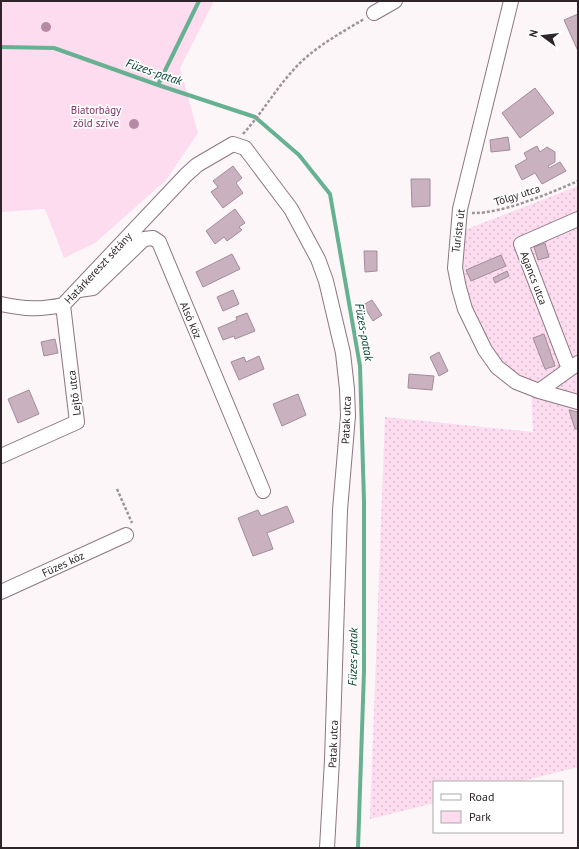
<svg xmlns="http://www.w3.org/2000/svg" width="579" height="849" viewBox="0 0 579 849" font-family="'PT Sans',sans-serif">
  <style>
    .green { fill: #fcdcee }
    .garden { fill: url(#garden-dots) }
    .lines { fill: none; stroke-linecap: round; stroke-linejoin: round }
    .stream { stroke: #67b193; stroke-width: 4 }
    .building { fill: #cab1bf; stroke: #a38b98 }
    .street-casing { stroke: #8d7582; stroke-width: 16 }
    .path { stroke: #9c9498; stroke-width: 2.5; stroke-dasharray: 3 2; stroke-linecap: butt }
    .street { stroke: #fff; stroke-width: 14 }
    .tree { fill: #b58aa5 }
    .labels { text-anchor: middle; stroke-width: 3.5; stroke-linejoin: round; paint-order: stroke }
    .park-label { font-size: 11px; fill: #7b3261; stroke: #fff }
    .street-label { font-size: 11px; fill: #2e2429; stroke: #fff }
    .water-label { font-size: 12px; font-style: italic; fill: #00412d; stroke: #fff }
  </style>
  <defs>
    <pattern id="garden-dots" width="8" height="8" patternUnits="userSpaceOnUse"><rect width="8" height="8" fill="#fcdcee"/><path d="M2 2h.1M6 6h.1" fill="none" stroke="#d8bdcc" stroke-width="1.8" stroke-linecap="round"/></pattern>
  </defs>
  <rect width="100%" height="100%" fill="#fcf6f9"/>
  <path class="green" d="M1,1h213l-34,67 18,65 -32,47 -71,63 -31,15 -19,-49 -44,3z"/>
  <path class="garden" d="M578,186v581l-59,15h-85v21l-64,16 15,-402 148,15 -2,-44 -11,-7 -27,-29 -25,-46 -8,-37 2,-38z"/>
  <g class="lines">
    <path class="stream" d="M1,47l53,1 104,37 97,32 44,38 31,39 30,172 4,136v169l-6,177
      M158,85l41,-84"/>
  </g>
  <path class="building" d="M578,14v37l-14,-31z
    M535,88l19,25 -34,25 -18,-25z
    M508,137l2,13 -19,2 -1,-12z
    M537,146l3,6 7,-5 8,5v10l-7,4 1,2 11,-6 6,9 -24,13 -7,-11 -13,7 -7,-14 12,-7 -3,-6z
    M233,166l9,12 -6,5 7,10 -20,15 -12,-16 7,-5 -5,-6z
    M411,179h19v27l-18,1z
    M235,209l10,14 -6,4 3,3 -15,11 -3,-4 -9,7 -9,-13z
    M545,243l4,14 -11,3 -4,-13z
    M364,251h13v20l-12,1z
    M232,254l8,15 -37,18 -7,-15z
    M501,255l5,11 -35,15 -5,-11z
    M507,271l2,5 -14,7 -2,-5z
    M233,290l6,14 -16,7 -6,-14z
    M372,300l10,15 -9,6 -10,-16z
    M247,313l8,18 -20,8 -1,-3 -11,4 -5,-12 19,-8 -1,-3z
    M544,334l11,32 -10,3 -12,-31z
    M55,339l3,14 -14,3 -3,-14z
    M439,352l9,19 -9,5 -9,-19z
    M259,356l5,13 -25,11 -8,-18 13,-5 2,5z
    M409,374l25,2 -2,14 -24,-2z
    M29,390l10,24 -21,9 -10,-24z
    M298,394l8,21 -24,11 -9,-22z
    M569,410l9,2v17h-3z
    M287,506l7,16 -27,11 6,16 -20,7 -15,-38 20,-8 3,6z"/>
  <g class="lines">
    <defs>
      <path id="street" d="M511,1l-51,208 -5,59 4,20 6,21 20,41 12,17 19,15 23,9 39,11
        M374,13l21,-12
        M79,290l14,-2 51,-49 9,-1 6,4 104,249
        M1,304c25,5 37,6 62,1l123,-130 11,-10 36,-21 12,4 46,61 27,50 8,22 17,72 4,36 1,27 -8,94 -8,250 -5,88
        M569,369l-48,-125 57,-25
        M539,391l39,-28
        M1,456l76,-34 -14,-117
        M1,592l125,-57"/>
    </defs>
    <use href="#street" class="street-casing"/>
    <path class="path" d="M1,1h1
      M243,134c20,-22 35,-49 56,-70 19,-19 42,-31 65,-45
      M472,213c30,1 78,-20 106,-32
      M117,489l15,34"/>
    <use href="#street" class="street"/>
  </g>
  <g class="tree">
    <circle cx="46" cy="27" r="5"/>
    <circle cx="134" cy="124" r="5"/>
  </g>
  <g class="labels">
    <g class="park-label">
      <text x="96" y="114">Biatorbágy<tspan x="96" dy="13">zöld szíve</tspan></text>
    </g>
    <g class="street-label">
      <text transform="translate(517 195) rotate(-18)" y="4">Tölgy utca</text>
      <text transform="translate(458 231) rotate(-83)" y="4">Turista út</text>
      <text transform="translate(98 268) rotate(-47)" y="4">Határkereszt sétány</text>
      <text transform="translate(534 278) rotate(69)" y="4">Agancs utca</text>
      <text transform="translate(191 320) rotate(67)" y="4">Alsó köz</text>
      <text transform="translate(74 393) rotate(-97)" y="4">Lejtő utca</text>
      <text transform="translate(346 420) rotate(-88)" y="4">Patak utca</text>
      <text transform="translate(63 564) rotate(-25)" y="4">Füzes köz</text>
      <text transform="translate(333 744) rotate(-88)" y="4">Patak utca</text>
    </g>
    <g class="water-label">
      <text transform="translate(154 72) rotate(19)" y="4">Füzes-patak</text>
      <text transform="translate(364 332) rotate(80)" y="4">Füzes-patak</text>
      <text transform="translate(353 657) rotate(-89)" y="4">Füzes-patak</text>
    </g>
  </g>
  <rect width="579" height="849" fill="none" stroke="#2e2429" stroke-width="4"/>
  <rect x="433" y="781" width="130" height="52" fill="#ffffff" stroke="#aba7a9"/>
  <rect x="441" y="794" width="20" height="6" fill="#ffffff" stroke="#aba7a9"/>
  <text x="469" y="801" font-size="12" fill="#2e2429">Road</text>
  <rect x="441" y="811" width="20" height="12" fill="#fcdcee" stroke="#aba7a9"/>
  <text x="469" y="821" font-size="12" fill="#2e2429">Park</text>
  <g transform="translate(543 36) rotate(285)" stroke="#ffffff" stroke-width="3" paint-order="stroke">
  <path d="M0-3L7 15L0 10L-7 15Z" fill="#2e2429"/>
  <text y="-6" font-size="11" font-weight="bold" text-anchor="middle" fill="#2e2429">N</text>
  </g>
</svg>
